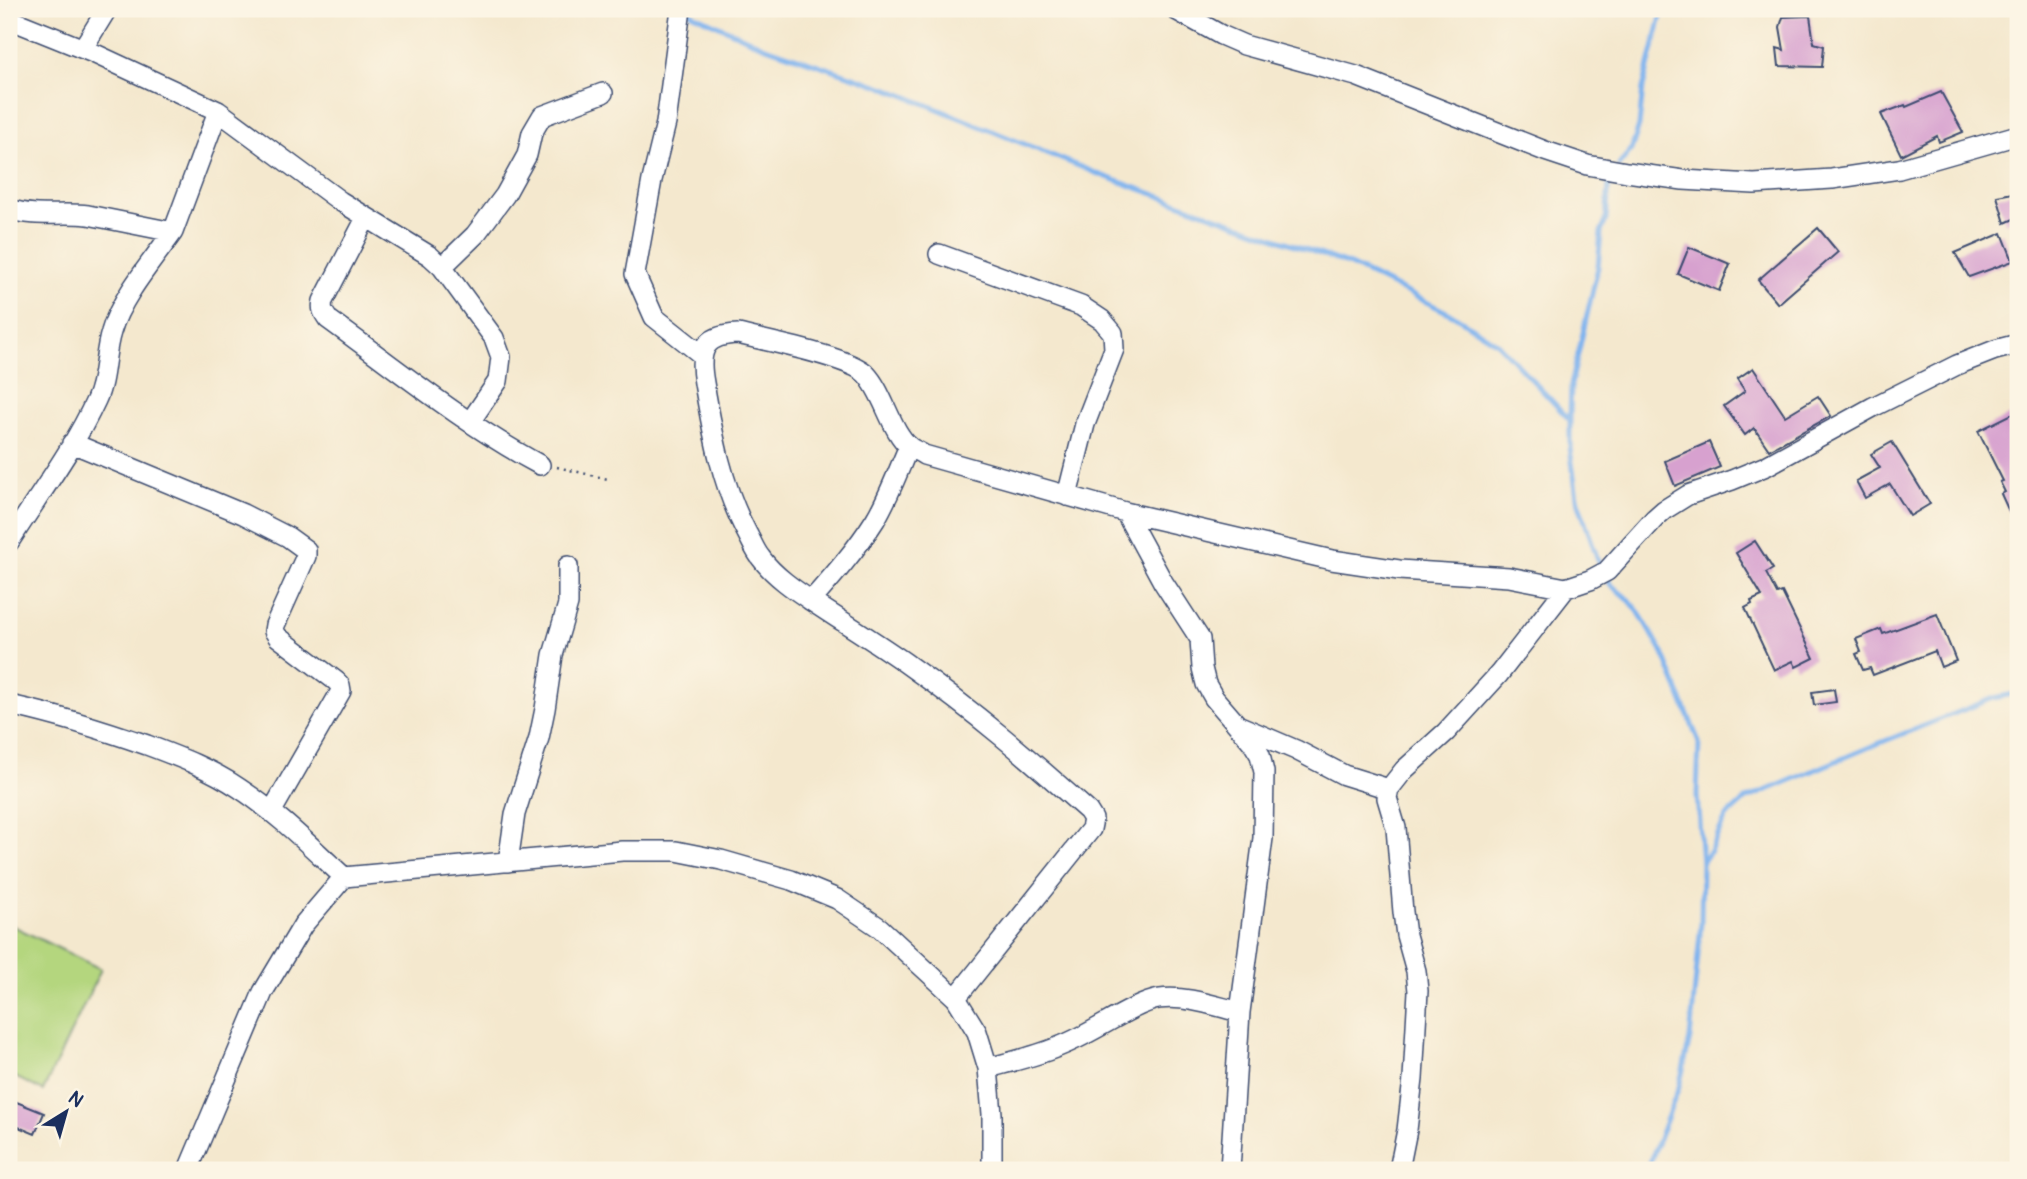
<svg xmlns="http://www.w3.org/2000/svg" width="2027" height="1179" viewBox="0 0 2027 1179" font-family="Pangolin,sans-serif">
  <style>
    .pitch { fill: #b4d67e; stroke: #68826e; stroke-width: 2 }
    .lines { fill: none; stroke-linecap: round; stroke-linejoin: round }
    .stream { stroke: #80b4ee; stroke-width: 5 }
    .building { fill: #d7a1cf }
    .street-casing { stroke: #3c4b6f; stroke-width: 22 }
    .path { stroke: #3c4b6f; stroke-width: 2.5; stroke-dasharray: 2 5; stroke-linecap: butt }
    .street { stroke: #fff; stroke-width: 19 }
  </style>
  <rect width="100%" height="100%" fill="#fcf5e5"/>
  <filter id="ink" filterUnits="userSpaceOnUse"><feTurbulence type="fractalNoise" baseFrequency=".0143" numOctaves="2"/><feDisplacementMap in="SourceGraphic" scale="14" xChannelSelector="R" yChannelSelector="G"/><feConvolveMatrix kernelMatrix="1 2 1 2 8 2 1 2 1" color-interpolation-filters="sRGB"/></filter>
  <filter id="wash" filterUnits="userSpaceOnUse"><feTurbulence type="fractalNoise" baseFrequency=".00686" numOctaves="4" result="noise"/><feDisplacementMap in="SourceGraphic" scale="28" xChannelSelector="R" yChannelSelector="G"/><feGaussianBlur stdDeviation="1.57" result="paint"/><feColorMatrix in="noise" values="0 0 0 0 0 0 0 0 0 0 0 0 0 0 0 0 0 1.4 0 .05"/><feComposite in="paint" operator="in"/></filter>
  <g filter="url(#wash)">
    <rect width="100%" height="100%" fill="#f4e8ce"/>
    <path class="pitch" d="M9,924l92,45 -58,122 -34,-17z"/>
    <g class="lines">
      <path class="stream" d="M686,9l7,5 70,32 123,42 212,86 252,91 103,50 44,28 72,76
        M1619,165l12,-15 8,-24 4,-38 20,-79
        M1603,569l-3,-3 -23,-68 -7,-50v-33l1,-30 27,-118 3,-35 5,-12 3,-37 5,-10
        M1608,577l2,7 19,16 9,11 25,42 36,89 -2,53 5,68 -1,60 -11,116 -11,48 -32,83
        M1702,863l8,-12 16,-34 20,-18 126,-53 122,-48 24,-5"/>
    </g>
    <g id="blocks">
      <path class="building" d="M1810,16l4,27 10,3 -2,21 -43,-1 -2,-18 7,2 -4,-23 3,-10z
        M1941,92l22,40 -24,10 -2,-6 -36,19 -20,-41 24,-9 1,2z
        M2018,192v25l-13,6 -8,-27z
        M1818,228l20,24 -60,52 -20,-24z
        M2002,233l11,28 -44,16 -14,-24z
        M1689,247l41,17 -11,27 -41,-17z
        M1753,368l32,48 33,-20 13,20 -62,34 -15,-22 -9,7 -21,-29 21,-15 -8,-12z
        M2018,411v120l-17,-37 4,-2 -5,-10 3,-1 -25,-50z
        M1709,442l11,25 -45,19 -10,-25z
        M1892,442l38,62 -20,12 -20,-32 -25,14 -9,-17 24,-13 -9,-14z
        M1755,541l18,28 -7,4 11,21 5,-2 32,66 -18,9 -3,-6 -19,9 -29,-62 7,-4 -1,-3 11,-5 -26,-43z
        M1937,614l19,47 -15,6 -6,-16 -62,24 -3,-7 -7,2 -7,-16 5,-2 -5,-13 25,-10 2,5z
        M1834,689l2,13 -22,3 -2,-13z
        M9,1099l35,14 -9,21 -26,-11z"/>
    </g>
  </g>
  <g filter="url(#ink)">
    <use href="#blocks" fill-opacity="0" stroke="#3c4b6f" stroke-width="2"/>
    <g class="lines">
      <defs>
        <path id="street" d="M681,9l-15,114 -14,57 -17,94 19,43 48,38
          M1174,9l47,26 23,10 112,31 189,75 42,14 40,7 56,8 71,4 78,-5 67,-10 119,-34
          M9,19l82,33 127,59 122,90 90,55 12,11 52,71 7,19 -3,24 -28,41
          M83,48l24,-39
          M9,209c26,9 52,3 79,6l85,17 45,-121
          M366,218l-43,83c-2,8 0,11 5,18 69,50 136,105 212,146
          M939,254l142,52 21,14 11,13 1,16 -29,75 -18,72
          M442,267l33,-32 30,-40 22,-40 5,-22 10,-17 61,-23
          M72,443l171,71 45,23 18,13v6l-31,69 -1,6 4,6 58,44 4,4 1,6 -69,120
          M1125,512l38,70 37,57 2,29 4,16 8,14 38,44 8,13 4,17 -1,66 -23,174 -10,158
          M9,542c29,-46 64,-92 87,-142 10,-21 8,-46 15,-68 9,-33 42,-72 62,-100
          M811,601c23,-26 45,-51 64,-81 14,-23 23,-49 34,-74
          M9,711l5,-5c45,10 90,24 133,39 32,12 64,24 92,43 38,25 71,58 105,89
          M1240,726l56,24 48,25 45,14
          M508,862l7,-48 24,-76 6,-29 8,-54 15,-51v-38
          M956,998l135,-169 2,-10 -5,-8c-57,-51 -114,-100 -177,-144 -32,-23 -65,-43 -98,-65 -18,-12 -39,-26 -52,-44 -6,-7 -9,-16 -13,-23 -26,-48 -35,-100 -44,-152 -6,-33 0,-48 34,-49 27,7 112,23 128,40 18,19 25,58 44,73 4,3 10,5 14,8l201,57 207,48 67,10 110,7 57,11 24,-8 17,-9 48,-53 9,-8 24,-15 44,-15 34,-14 107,-59 84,-42 38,-15 23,-6
          M988,1068c30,-8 60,-15 88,-29 24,-11 60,-36 83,-40 26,-4 56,7 81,13
          M188,1170l75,-178 40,-67 41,-48 278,-26h54l45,9 70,20 46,19 43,29 76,70 21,34 11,36 4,46v56
          M1399,1170l8,-40 6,-51 5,-88 -2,-20 -10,-36 -3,-23 -7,-84 -9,-30 2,-9 15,-19 42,-38 53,-58 67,-86"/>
      </defs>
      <use href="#street" class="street-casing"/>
      <path class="path" d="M557,467l51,12
        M2013,616l5,12"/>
      <use href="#street" class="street"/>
    </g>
  </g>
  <rect width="2027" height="1179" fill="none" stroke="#fcf5e5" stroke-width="35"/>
  <g transform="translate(66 1112) rotate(37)" stroke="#fcf5e5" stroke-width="5" paint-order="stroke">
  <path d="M0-5L12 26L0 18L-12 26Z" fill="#1b2f5e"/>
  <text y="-10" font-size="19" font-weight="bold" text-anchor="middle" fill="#1b2f5e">N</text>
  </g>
</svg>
